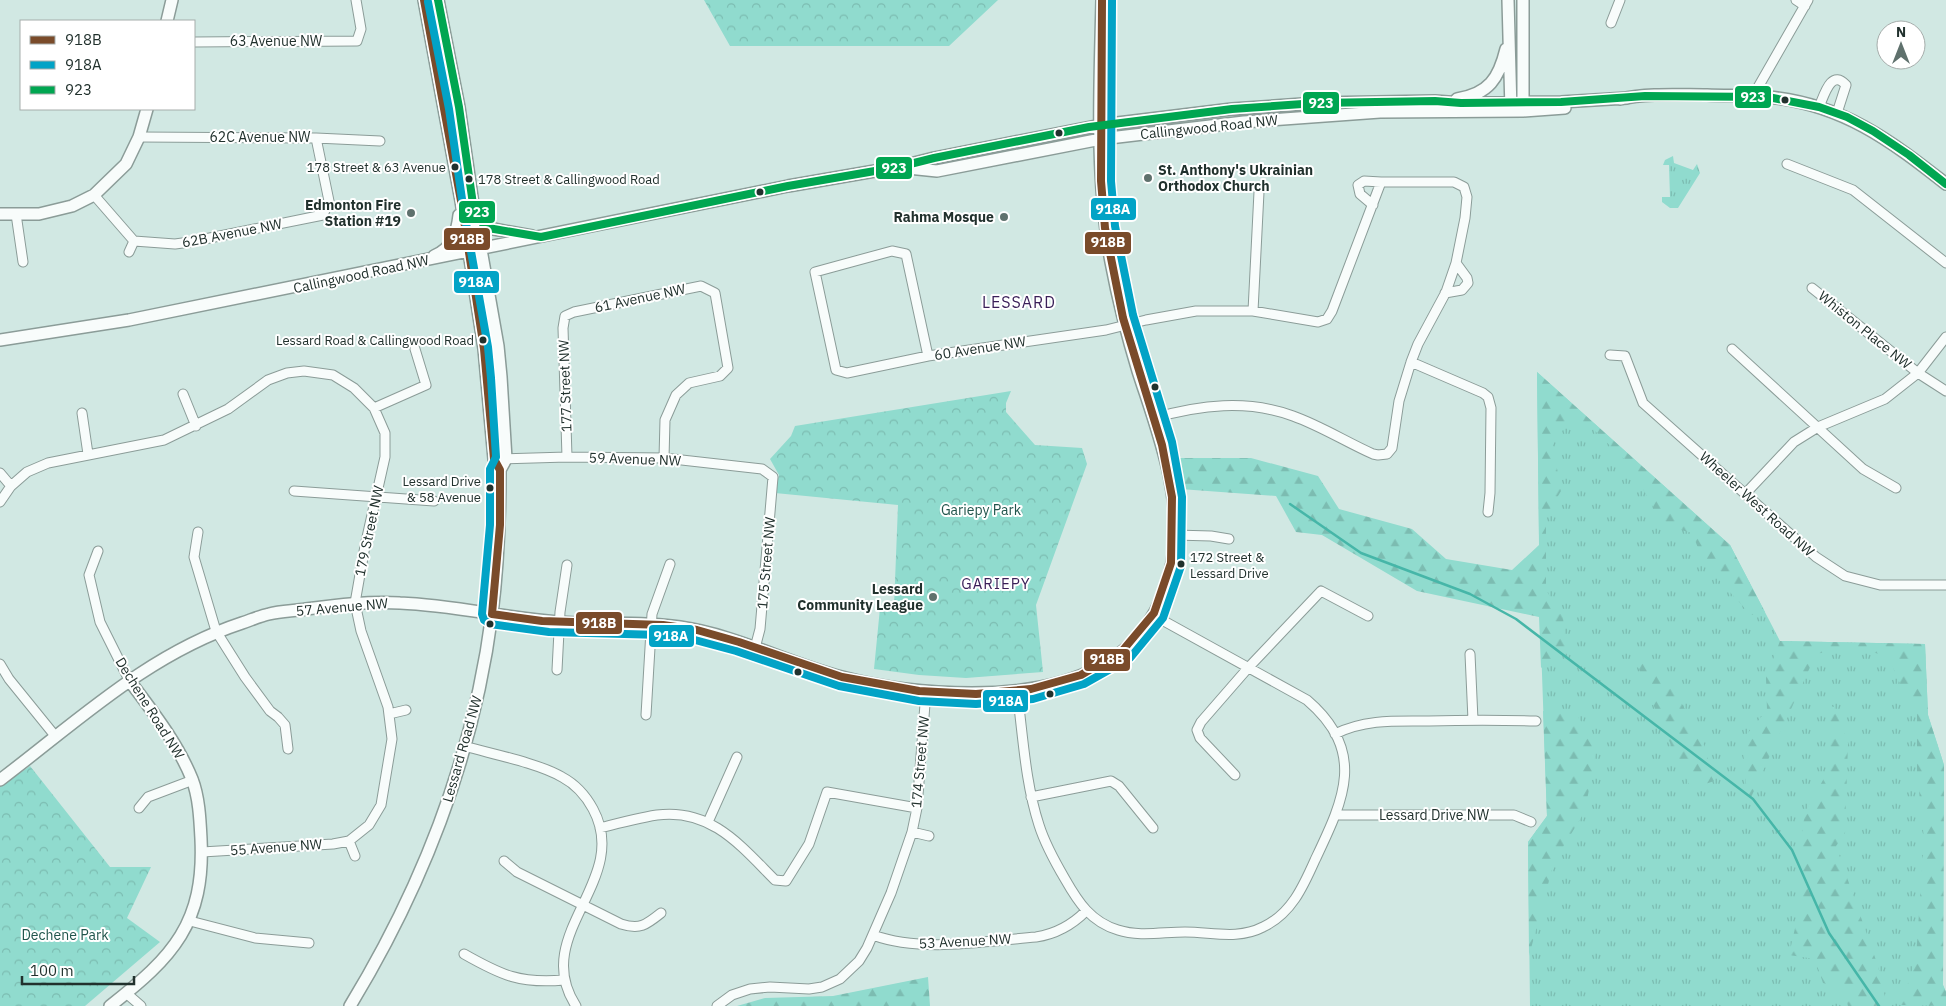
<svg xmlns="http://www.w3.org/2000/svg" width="1946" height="1006" viewBox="0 0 1946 1006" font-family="'IBM Plex Sans',sans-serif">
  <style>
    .grass { fill: url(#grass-tufts) }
    .forest { fill: url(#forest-firs) }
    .park { fill: url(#park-crowns) }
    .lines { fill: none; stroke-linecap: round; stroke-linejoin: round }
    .stream { stroke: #46b6a8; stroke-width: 2.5 }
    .street-casing { stroke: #8b9c98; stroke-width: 11 }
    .secondary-casing { stroke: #8b9c98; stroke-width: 14 }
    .street { stroke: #f8fcfb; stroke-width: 9 }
    .secondary { stroke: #f8fcfb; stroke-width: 11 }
    .bus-1-casing { stroke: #fff; stroke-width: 11 }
    .bus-2-casing { stroke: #fff; stroke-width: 11 }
    .bus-3-casing { stroke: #fff; stroke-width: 11 }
    .bus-1 { stroke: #7a4b2a; stroke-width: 8 }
    .bus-2 { stroke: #02a3c6; stroke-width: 8 }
    .bus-3 { stroke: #00a651; stroke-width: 8 }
    .bus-dot { fill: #21312d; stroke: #fff; stroke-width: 2 }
    .poi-dot { fill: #5f716d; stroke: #fff; stroke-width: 2 }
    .labels { text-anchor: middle; stroke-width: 4; stroke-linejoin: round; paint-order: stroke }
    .bus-label { font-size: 13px; fill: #21312d; stroke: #fff; text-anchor: end }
    .street-label { font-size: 14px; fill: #21312d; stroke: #fff }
    .poi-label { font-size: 14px; font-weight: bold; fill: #21312d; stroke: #fff; text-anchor: end }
    .park-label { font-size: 14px; fill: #21554c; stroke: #fff }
    .neighbourhood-label { font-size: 15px; letter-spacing: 1px; fill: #391f58; stroke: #fff }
    .quarter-label { font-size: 16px; letter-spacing: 1px; fill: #391f58; stroke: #fff }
    .line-badge { stroke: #fff; stroke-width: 2 }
    .badge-label { font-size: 14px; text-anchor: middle; font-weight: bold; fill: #fff }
  </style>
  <defs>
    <pattern id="grass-tufts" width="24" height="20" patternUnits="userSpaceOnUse" patternTransform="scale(1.25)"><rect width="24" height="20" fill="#90dbce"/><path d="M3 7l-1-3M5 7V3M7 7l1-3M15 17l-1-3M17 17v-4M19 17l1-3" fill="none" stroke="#7cbcb1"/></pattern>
    <pattern id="forest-firs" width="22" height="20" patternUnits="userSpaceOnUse" patternTransform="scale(1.25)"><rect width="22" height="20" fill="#90dbce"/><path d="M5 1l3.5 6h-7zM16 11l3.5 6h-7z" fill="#7cbcb1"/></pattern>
    <pattern id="park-crowns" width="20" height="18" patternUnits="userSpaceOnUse" patternTransform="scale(1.25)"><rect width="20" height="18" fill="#90dbce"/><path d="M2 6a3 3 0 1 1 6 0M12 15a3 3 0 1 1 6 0" fill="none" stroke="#7cbcb1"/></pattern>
  </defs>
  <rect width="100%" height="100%" fill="#d1e8e3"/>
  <path class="grass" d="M1673,156l1,7 19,7 4,-6 3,9 -22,35h-8l-8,-6v-5h8l-1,-32h-6l2,-5z
    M1537,372l193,173 50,96 145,3 3,71 16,50 -1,220 3,7v14h-416l-2,-164 19,-26 -7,-199z"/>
  <path class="forest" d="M1537,372l193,173 35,67 -14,3 -46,-50 -13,-32 -29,-8 -34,-61 -36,-35 -21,-7 -20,18 9,51 -15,25v74l17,27 3,29 -25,22 -2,-51 -122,-26 -95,-56 -26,-3 -20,-36 -96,-7 -6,-31h77l67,18 21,33 73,20 34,30 66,11 27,-25z
    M1780,641l145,3 3,71 16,50 -1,220 3,7v14l-45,-1 15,-47 8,-119 -7,-68v-63l-12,-13 -17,-39 -38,-9 -34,7 -68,150 -6,-64 25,-30 -1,-32z
    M1633,654l27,9 44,82 10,36 -23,8 -33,-73z
    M1828,706l6,1 14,36 -3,91 -9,12 42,120 9,40h-39l-5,-15 -20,-8 -8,-24 -26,-4 13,-58 -1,-58 4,-27 22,-39z
    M1543,711h31l23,35 -12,65 -31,51 -25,94 -1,-114 19,-26z
    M928,977l2,29h-193l28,-8 68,-2z"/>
  <path class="park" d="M704,0h294l-49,46h-219z
    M1011,391l-5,12v9l29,33 47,3 5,16 -51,141 7,67 -77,6 -47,-3 -45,-6 6,-61 14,-1 4,-102 -123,-12 4,-18 -9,-16 21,-23 4,-10z
    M30,766l80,101h41l-24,51 33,24 -75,64h-85v-219z"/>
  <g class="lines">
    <path class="stream" d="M1290,504l71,49 109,41 46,25 237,180 39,51 37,83 50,73"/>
    <defs>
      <path id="street" d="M1796,0l9,6
        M1611,23l9,-23
        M194,42l163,-1 4,-12 -5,-29
        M1753,96l55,-96
        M1819,107c5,-11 12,-39 27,-22l-9,28
        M139,137l177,1 64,3
        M1787,164l66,26 93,73
        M94,195l40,46 41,3 15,-2 133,-27 6,-14 -13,-63
        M1373,205l-13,-11 -2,-9 6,-4 17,1
        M16,214l7,48
        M129,252l5,-11
        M1812,288l106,85 28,18
        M1445,293l17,-3 6,-7 -1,-5 -11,-15
        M1253,311l6,-119
        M1732,349l131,120 33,19
        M1610,355l15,1 18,47 173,154 29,19 35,9h66
        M928,356l-22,-102 -14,-3 -77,21 21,98 11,3 81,-17 178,-26 40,-10 50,-9h57l65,11 9,-3 5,-8 49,-129h73l10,5 3,10 -2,21 -9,45 -10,29 -28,52 -7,18 -12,39 -7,47 -5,6 -9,1 -5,-1c-27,-12 -52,-28 -80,-38 -46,-17 -93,-11 -139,2
        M1411,362l72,31 5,4 3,11 -1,85 -2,19
        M183,394l13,32
        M374,408l52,-23 -11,-36
        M82,413l6,41
        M567,457l-4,-129 2,-12 9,-4 127,-26 14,7 13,75 -8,8 -31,7 -13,12 -11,25 -1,38
        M501,459l66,-2 97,1 98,11 11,8 -13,152 -5,19
        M0,473l11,13
        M294,491l140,10
        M1746,493l48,-51 24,-15 67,-28 33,-26 28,-36
        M0,502l11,-16 16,-14 21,-9 116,-23 64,-31 40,-29 19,-7 17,-2 29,4 21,13 20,20 11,25v24l-20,89 -10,57 6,28 27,76 4,32 -11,66 -12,20 -20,16 -16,3 -131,8
        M198,532l-4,25 22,74 29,46 25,34 8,6 7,8 3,24
        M1175,535l36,1 18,3
        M98,551l-9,24 11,47 29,58
        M1470,654l3,66
        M0,664l9,15 47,58
        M557,670l3,-58 7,-47
        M1017,691c6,44 8,91 22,134 6,19 16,37 26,54 13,23 26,43 53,51 21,7 45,2 67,2 27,0 53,8 78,-5 28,-13 40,-40 52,-67 28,-59 53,-108 -8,-160l-154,-85
        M389,714l17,-4
        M646,715l6,-101 18,-50
        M1335,734c30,-15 61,-13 94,-13 36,-1 71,-1 107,0
        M464,746c28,8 74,17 98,31 13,7 24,19 31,32 39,72 -64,125 -17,197
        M1235,775l-35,-37 -3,-8 4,-8 47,-54 73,-77 47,25
        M1031,797l80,-16 8,5 34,42
        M139,808l9,-11 45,-17
        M1336,815h178l17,7
        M708,822l29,-65
        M600,828c19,-5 38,-10 57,-13 54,-7 84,31 118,65l11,1 23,-37 18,-52 90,16
        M912,832l17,4
        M349,841l6,15
        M504,861l13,11 104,52c19,6 25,1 40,-11
        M190,921l65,17 54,5
        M873,935c48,18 113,6 163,2 20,-3 36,-12 50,-26
        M464,954c37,21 56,30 100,26
        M126,993l15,13
        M717,1006l15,-11 18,-6 20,-2 39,2 13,-2 18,-8 19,-18 8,-13 24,-55 21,-61 5,-24 9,-117"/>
      <path id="secondary" d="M424,0l37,201 23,148 10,110 6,11
        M1508,0l3,110
        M1523,0v110
        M167,21l5,-21
        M1457,99c32,-5 42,-21 49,-50
        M1620,99c28,-6 58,-4 87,-4 20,1 41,0 61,2 74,7 122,43 178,87
        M908,168l29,3 164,-32 143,-17 136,-10 143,-1 42,-3
        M477,213l6,11 5,4 44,8
        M0,214h39l33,-8 22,-11 32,-31 13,-27 8,-28
        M434,256c18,-7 23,-23 25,-41
        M0,340l129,-20 659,-134 110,-19 36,-9 167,-33 131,-16 85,-6 118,-2 26,2 100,-1 66,-4
        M0,780c78,-59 148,-126 242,-157 9,-3 18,-7 27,-9 12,-3 25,-3 37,-5 31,-4 63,-8 94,-6 53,2 105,15 158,19 41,3 82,-1 122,5 56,8 107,36 162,50 42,11 86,16 130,16 93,0 180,-26 200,-130 12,-66 -14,-130 -34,-192 -11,-36 -20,-72 -27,-109 -16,-85 -11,-175 -9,-262
        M110,1006c63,-49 95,-83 91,-167 -1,-20 -2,-42 -9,-60 -15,-37 -40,-68 -63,-99
        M350,1006c73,-120 124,-253 142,-392 6,-48 8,-96 8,-144l6,-11 -5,-82 -3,-31 -25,-142 -14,-97 -21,-107"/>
    </defs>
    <use href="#street" class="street-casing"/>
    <use href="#secondary" class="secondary-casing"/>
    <use href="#street" class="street"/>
    <use href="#secondary" class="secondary"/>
    <defs>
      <path id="bus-1" d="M424,0l37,201 23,148 10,110 6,11v55l-8,89 50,7 121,4 34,5 42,12 103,35 77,14 57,3 55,-5 50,-14 42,-25 31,-37 17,-50 1,-66 -10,-52 -39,-127 -18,-90 -4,-47 1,-181"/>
      <path id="bus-2" d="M428,2l21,107 14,97 25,141 3,31 5,79 -6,12v56l-8,89 2,6 6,4 59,8 113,3 33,5 41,11 103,35 80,15 57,3 57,-5 51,-15 46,-26 33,-40 18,-52 1,-69 -10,-55 -39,-127 -18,-89 -4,-45 1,-181"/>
      <path id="bus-3" d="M438,0l21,107 14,97 10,20 5,4 53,9 247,-51 110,-19 36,-9 155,-31 143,-18 85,-6 118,-2 26,2 100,-1 84,-6 123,1 51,10 28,10 26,14 36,24 37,29"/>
    </defs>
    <use href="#bus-1" class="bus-1-casing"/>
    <use href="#bus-2" class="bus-2-casing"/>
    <use href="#bus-3" class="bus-3-casing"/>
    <use href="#bus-1" class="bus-1"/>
    <use href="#bus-2" class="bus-2"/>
    <use href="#bus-3" class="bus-3"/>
  </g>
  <g class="bus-dot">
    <circle cx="1785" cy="100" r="4.5"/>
    <circle cx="1059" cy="133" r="4.5"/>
    <circle cx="455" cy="167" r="4.5"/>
    <circle cx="469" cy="179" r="4.5"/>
    <circle cx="760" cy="192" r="4.5"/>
    <circle cx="483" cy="340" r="4.5"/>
    <circle cx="1155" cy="387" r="4.5"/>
    <circle cx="490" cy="488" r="4.5"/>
    <circle cx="1181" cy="564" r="4.5"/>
    <circle cx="490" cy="624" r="4.5"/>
    <circle cx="798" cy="672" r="4.5"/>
    <circle cx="1050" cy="694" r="4.5"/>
  </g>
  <g class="poi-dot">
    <circle cx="1148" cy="178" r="5"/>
    <circle cx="411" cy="213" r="5"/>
    <circle cx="1004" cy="217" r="5"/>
    <circle cx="933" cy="597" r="5"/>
  </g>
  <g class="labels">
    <g class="bus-label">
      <text x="446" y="172">178 Street &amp; 63 Avenue</text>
      <text x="478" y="184" text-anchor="start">178 Street &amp; Callingwood Road</text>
      <text x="474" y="345">Lessard Road &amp; Callingwood Road</text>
      <text x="481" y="486">Lessard Drive<tspan x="481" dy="16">&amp; 58 Avenue</tspan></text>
      <text x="1190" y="562" text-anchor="start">172 Street &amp;<tspan x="1190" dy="16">Lessard Drive</tspan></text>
    </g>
    <g class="street-label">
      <text x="276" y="46">63 Avenue NW</text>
      <text transform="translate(1209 127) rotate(-6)" y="5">Callingwood Road NW</text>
      <text x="260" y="142">62C Avenue NW</text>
      <text transform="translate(232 233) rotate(-11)" y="5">62B Avenue NW</text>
      <text transform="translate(361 274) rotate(-12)" y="5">Callingwood Road NW</text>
      <text transform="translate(640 298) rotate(-12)" y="5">61 Avenue NW</text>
      <text transform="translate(1865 330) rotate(39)" y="5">Whiston Place NW</text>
      <text transform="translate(980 348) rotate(-9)" y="5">60 Avenue NW</text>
      <text transform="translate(565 386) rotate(-92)" y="5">177 Street NW</text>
      <text transform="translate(635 459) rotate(2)" y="5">59 Avenue NW</text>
      <text transform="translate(1757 504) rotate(42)" y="5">Wheeler West Road NW</text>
      <text transform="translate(369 531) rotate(-78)" y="5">179 Street NW</text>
      <text transform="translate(766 563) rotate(-85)" y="5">175 Street NW</text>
      <text transform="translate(342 607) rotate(-5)" y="5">57 Avenue NW</text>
      <text transform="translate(150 708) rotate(58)" y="5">Dechene Road NW</text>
      <text transform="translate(462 749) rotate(-74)" y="5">Lessard Road NW</text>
      <text transform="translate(920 762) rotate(-85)" y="5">174 Street NW</text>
      <text x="1434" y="820">Lessard Drive NW</text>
      <text transform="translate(276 847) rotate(-4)" y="5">55 Avenue NW</text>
      <text transform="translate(965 941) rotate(-3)" y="5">53 Avenue NW</text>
    </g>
    <g class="poi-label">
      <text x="1158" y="175" text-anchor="start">St. Anthony's Ukrainian<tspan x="1158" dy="16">Orthodox Church</tspan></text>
      <text x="401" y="210">Edmonton Fire<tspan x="401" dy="16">Station #19</tspan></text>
      <text x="994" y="222">Rahma Mosque</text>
      <text x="923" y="594">Lessard<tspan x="923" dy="16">Community League</tspan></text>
    </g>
    <g class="park-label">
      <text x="981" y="515">Gariepy Park</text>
      <text x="65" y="940">Dechene Park</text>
    </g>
    <g class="neighbourhood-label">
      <text x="996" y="589">GARIEPY</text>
    </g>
    <g class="quarter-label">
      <text x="1019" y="308">LESSARD</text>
    </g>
  </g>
  <g class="line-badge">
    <rect x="1734" y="85" width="38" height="24" rx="5" fill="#00a651"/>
    <rect x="1302" y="91" width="38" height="24" rx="5" fill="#00a651"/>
    <rect x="875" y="156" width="38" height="24" rx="5" fill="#00a651"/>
    <rect x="1090" y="197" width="47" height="24" rx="5" fill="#02a3c6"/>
    <rect x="458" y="200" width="38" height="24" rx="5" fill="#00a651"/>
    <rect x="443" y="227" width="48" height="24" rx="5" fill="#7a4b2a"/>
    <rect x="1084" y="231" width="48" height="24" rx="5" fill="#7a4b2a"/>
    <rect x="453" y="270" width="47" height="24" rx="5" fill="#02a3c6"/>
    <rect x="575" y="611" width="48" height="24" rx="5" fill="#7a4b2a"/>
    <rect x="648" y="624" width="47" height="24" rx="5" fill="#02a3c6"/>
    <rect x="1083" y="648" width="48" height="24" rx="5" fill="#7a4b2a"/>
    <rect x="982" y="689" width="47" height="24" rx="5" fill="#02a3c6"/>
  </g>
  <g class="badge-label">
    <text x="1753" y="102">923</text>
    <text x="1321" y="108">923</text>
    <text x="894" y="173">923</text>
    <text x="1113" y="214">918A</text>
    <text x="477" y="217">923</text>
    <text x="467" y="244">918B</text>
    <text x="1108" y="247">918B</text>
    <text x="476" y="287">918A</text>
    <text x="599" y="628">918B</text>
    <text x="671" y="641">918A</text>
    <text x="1107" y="664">918B</text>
    <text x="1006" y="706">918A</text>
  </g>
  <rect x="20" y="20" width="175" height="90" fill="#ffffff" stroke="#a6adab"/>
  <rect x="30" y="36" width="25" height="8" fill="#7a4b2a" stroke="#a6adab"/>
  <text x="65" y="45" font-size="15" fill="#21312d">918B</text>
  <rect x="30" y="61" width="25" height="8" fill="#02a3c6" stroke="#a6adab"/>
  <text x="65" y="70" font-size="15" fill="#21312d">918A</text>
  <rect x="30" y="86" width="25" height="8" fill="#00a651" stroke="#a6adab"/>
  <text x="65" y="95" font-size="15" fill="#21312d">923</text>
  <g transform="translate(1901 45)"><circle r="24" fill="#ffffff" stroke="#a6adab"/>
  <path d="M0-4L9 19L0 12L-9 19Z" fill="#5f716d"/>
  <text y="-8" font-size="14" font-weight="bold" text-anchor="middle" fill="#21312d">N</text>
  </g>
  <path d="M22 976v8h112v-8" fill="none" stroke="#21312d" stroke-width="2.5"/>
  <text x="30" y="976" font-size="15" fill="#21312d" stroke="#ffffff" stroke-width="4" paint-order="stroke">100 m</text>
</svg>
